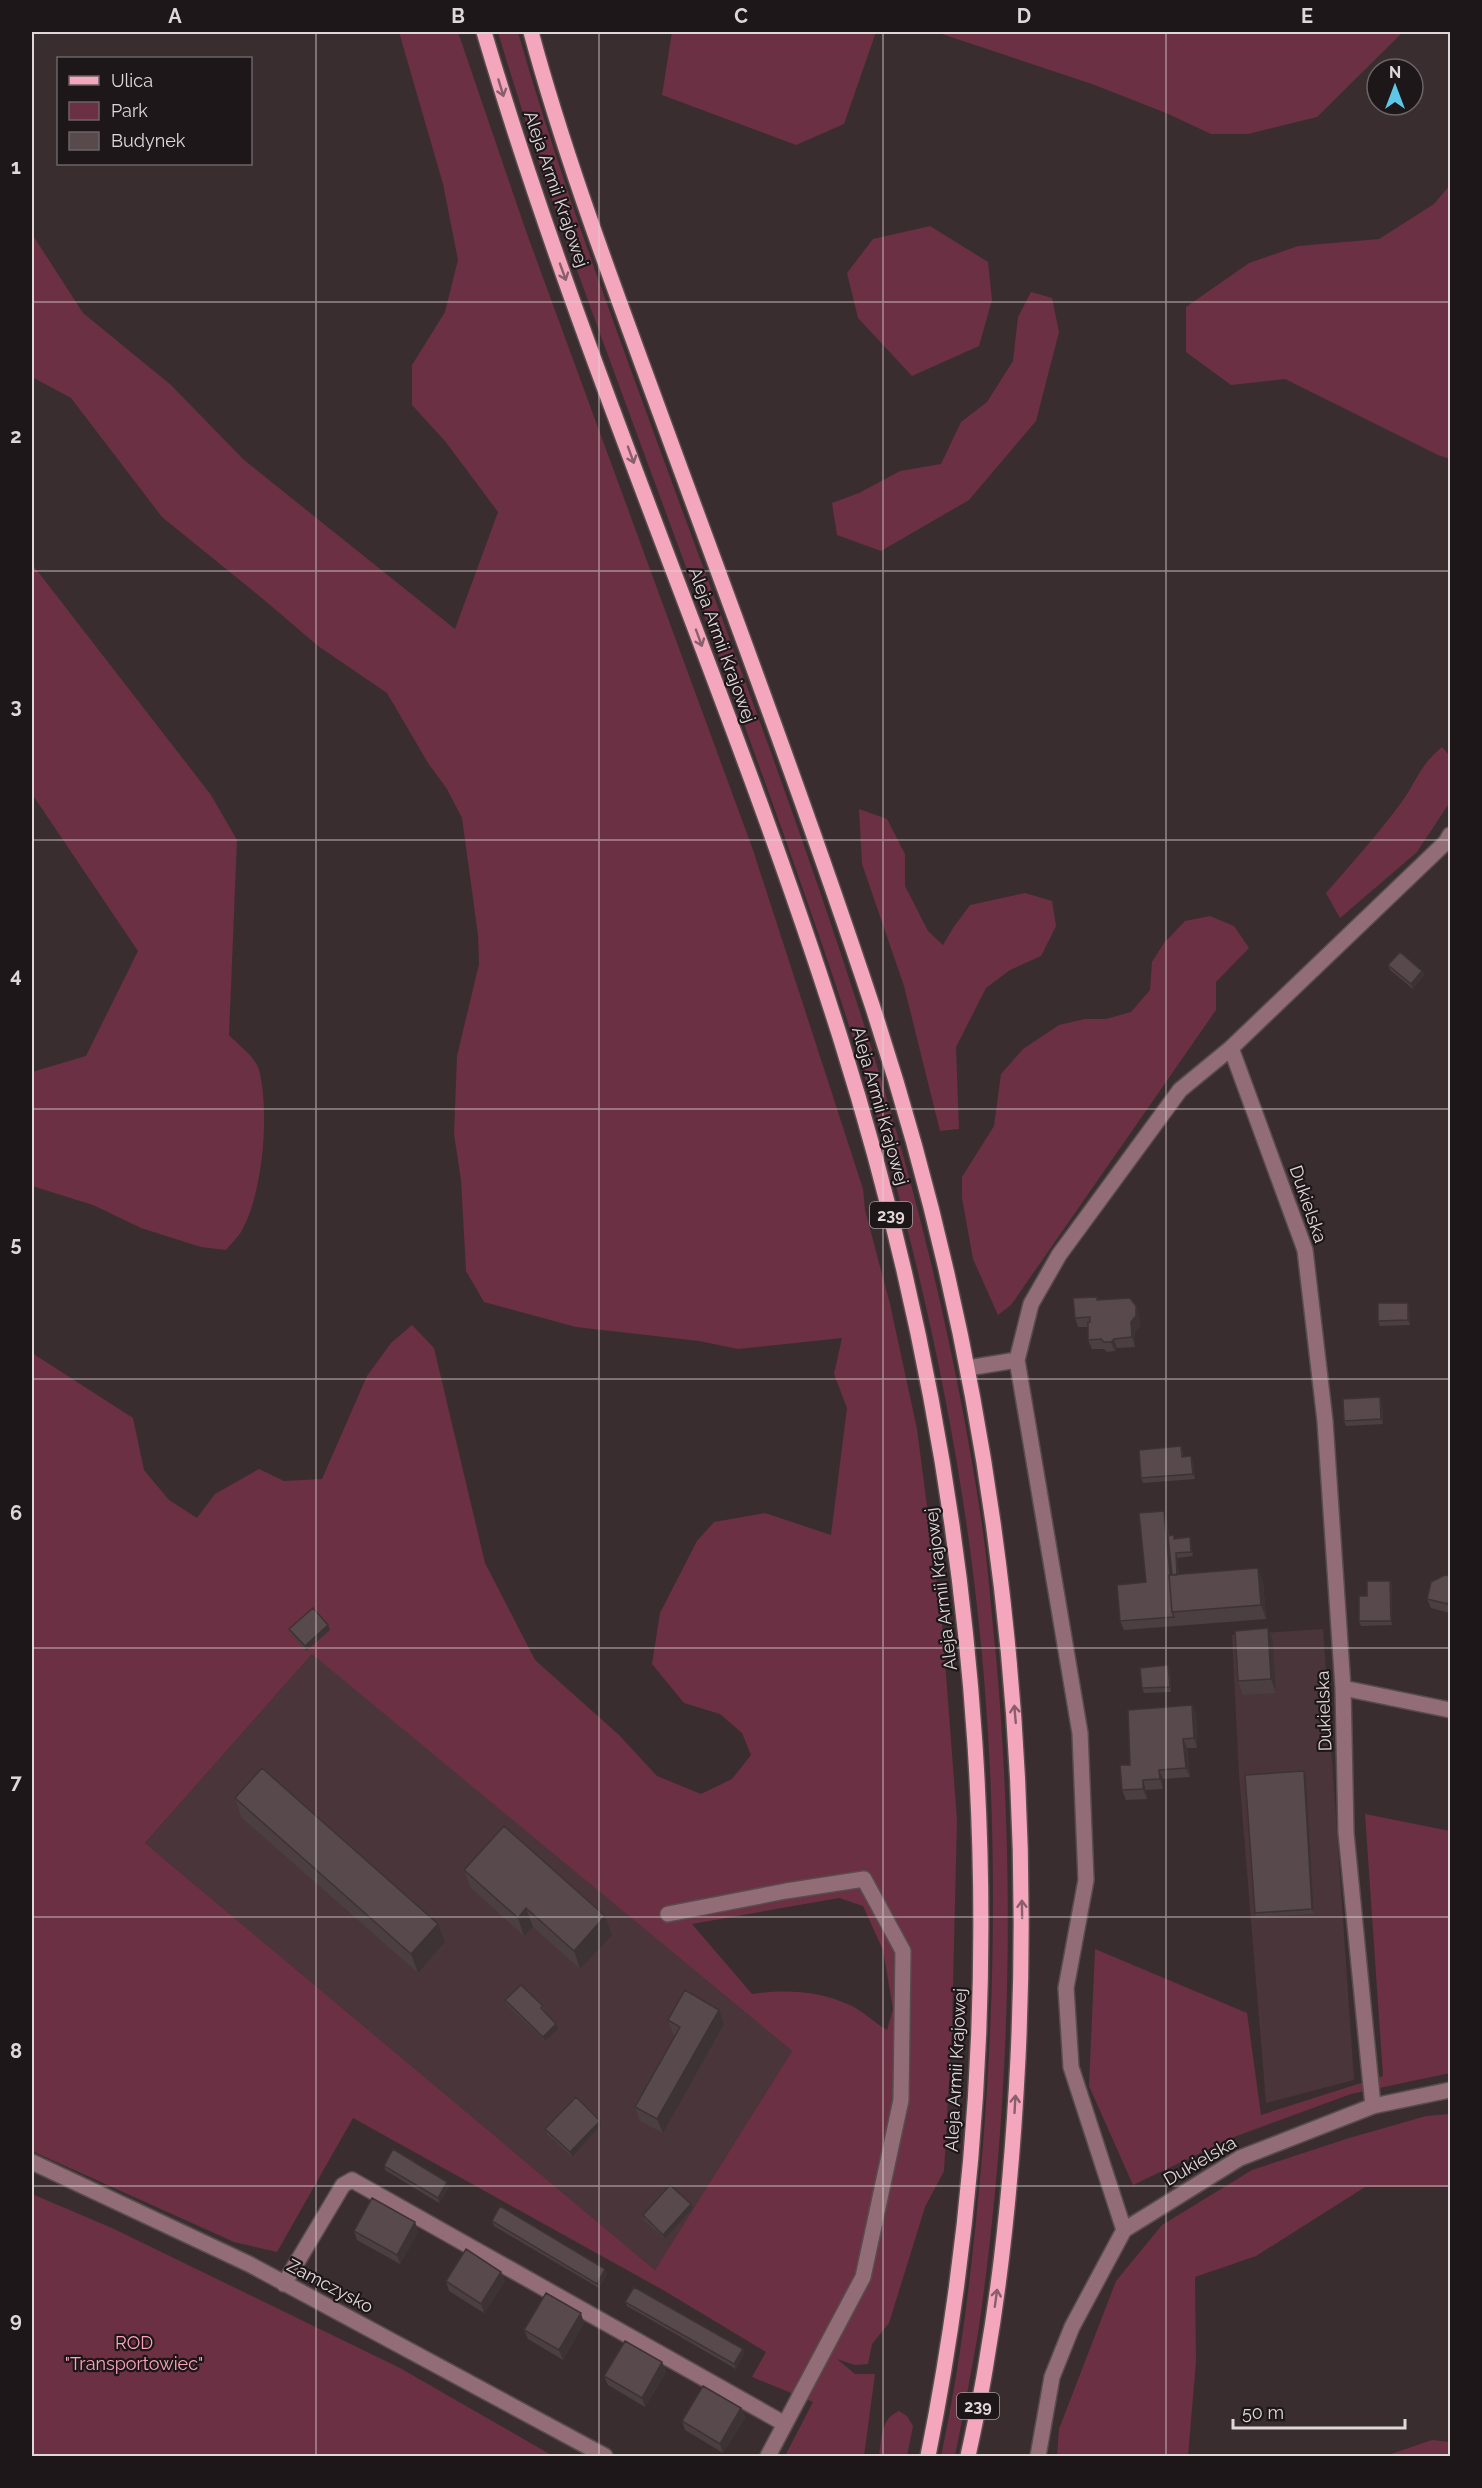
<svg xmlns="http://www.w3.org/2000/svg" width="1482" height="2488" viewBox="0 0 1482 2488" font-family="Raleway,sans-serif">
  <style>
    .built { fill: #49353a }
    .green { fill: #6b3043; fill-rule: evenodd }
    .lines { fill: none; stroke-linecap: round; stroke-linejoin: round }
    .minor-casing { stroke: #584c4e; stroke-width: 18 }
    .major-casing { stroke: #584c4e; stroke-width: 18 }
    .minor { stroke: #926d77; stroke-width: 15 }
    .major { stroke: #f4a7bc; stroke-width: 15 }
    .wall { fill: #4b3f41 }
    .shaded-wall { fill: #3d3335 }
    .building { fill: #57494c; stroke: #3d3335; stroke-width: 1.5 }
    .oneway { stroke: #885f6a }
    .grid { fill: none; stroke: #e0d7d9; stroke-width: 1.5; stroke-opacity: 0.55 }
    .labels { text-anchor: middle; stroke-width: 4.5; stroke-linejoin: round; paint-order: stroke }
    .shield { fill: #1d1719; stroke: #a69d9f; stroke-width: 1.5 }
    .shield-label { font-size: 16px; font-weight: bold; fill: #e0d7d9 }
    .street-label { font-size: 18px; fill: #e0d7d9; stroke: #1d1719 }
    .park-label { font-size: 18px; fill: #fda2bb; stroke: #1d1719 }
    .neatline { fill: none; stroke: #e0d7d9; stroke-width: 2 }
    .grid-label { font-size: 20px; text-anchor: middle; font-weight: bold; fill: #e0d7d9 }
  </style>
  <rect width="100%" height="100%" fill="#3a2d30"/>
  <path class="built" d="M1323,1629l31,451 -88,23 -27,-329 -7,-139z
    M313,1653l479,398 -137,219 -510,-427z"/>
  <path class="green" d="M399,32h59l69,202 226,616 110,339 2,21 25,94 27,125 25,193 15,198 -5,207 -8,144 -19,36 -36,116 -17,21 -4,20 -13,1 -18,-6 18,15h20l-11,82h-79l28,-54 -61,-25 14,-25 -103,-62 -310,-172 -76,134 -43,-10 -202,-91v-798l101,65 11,52 25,30 28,18 18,-24 44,-25 25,12 38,-2 45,-103 24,-33 21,-18 22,23 51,215 50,97 84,75 38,41 44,18 31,-15 19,-24 -9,-22 -22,-19 -36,-11 -32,-39 8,-51 37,-72 17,-19 51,-9 66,22 16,-127 -13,-34 8,-36 -104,11 -39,-8 -123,-14 -92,-25 -18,-31 -5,-91 -7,-46 3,-78 22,-92 -1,-29 -16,-117 -15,-29 -19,-26 -41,-70 -69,-47 -55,-47 -101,-82 -91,-119 -39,-21v-143l51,79 88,72 73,75 211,169 43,-117 -53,-71 -33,-36v-40l33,-53 13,-52 -15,-76zM312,1654l480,397 -137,219 -510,-427zM839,1898l24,8 20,44 10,59 -6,21c-12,-7 -23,-18 -35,-24 -32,-15 -66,-17 -100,-12l-60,-70z
    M498,32h20c39,137 88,270 137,404 79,217 162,432 229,653 42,140 75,284 97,429 7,46 10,92 15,138 20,225 15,453 -18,677 -7,41 -15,82 -23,123h-14c22,-102 33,-207 42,-311 13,-163 14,-327 -1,-490 -23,-251 -85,-497 -168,-734 -63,-183 -132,-363 -198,-544 -42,-114 -84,-229 -118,-345z
    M672,32h204l-32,92 -48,21 -134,-50z
    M936,32h467l-86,85 -69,17h-37l-45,-21 -74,-29z
    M1450,185v274l-12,-4 -153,-76 -54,6 -45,-33v-45l63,-44 49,-17 81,-7 55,-35z
    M930,226l58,36 4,38 -13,46 -67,30 -54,-58 -11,-45 26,-34z
    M1031,292l21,6 7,34 -23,89 -67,79 -88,51 -44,-16 -5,-32 27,-10 41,-22 41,-7 20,-42 26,-20 26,-41 5,-44z
    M32,564l179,231 26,45 -8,195c9,10 27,22 30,35 11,41 4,125 -18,162 -4,6 -10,12 -15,18l-25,-3 -60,-19 -48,-23 -61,-19v-114l54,-16 52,-105 -106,-157z
    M1442,747l8,9v46l-33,50 -77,66 -14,-25c26,-30 52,-59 75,-90 16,-22 18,-37 41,-56z
    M859,809l28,10 18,35v32l23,45 15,14 10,-17 17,-23 55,-12 27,8 4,25 -15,30 -31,14 -24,18 -30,59 3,82 -19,2 -36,-145 -42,-122z
    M1210,916l24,10 15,22 -33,34v28l-205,295 -13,10 -25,-56 -11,-61v-21l32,-51 7,-52 22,-25 36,-24 26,-6h21l25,-7 19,-22 2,-28 12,-19 21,-22z
    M1365,1814l85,17v242l-99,21 -117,43 -101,48 -44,-99 6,-137 152,64 14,102 122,-39z
    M1450,2114v73h-85l-109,69 -61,21 1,84 -8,95h-131l2,-27 57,-148 46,-56 90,-55 97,-32 77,-22z
    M32,2194l80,34 288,140 153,88h-521z
    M899,2411l8,5 6,10 -6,30h-28c3,-18 1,-37 20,-45z
    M1432,2440l18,2v14h-65z"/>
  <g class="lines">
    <defs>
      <path id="minor" d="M968,1368l49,-8
        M1343,1688l107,22
        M668,1914l118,-23 78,-12 39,72 -2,149 -38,177 -95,179
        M1373,2106l77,-16
        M32,2162l217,102 356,192
        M1124,2230l-53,-163 -5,-79 20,-108 -6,-147 -63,-373 14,-56 28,-49 121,-165 51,-42 215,-206 4,-7
        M284,2284l59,-99 9,-5 433,244
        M1038,2456l14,-79 20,-50 52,-97 116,-72 133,-52 -27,-273 -3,-145 -18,-267 -20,-171 -74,-202"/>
      <path id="major" d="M484,32c101,342 250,668 357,1008 145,463 183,939 87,1416
        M531,32c35,129 83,255 129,381 72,197 146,393 212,592 112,340 163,695 146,1053 -5,100 -14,201 -31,300 -5,33 -12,66 -19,98"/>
    </defs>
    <use href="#minor" class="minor-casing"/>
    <use href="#major" class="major-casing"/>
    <use href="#minor" class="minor"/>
    <use href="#major" class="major"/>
  </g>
  <path class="wall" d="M1388,965l34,6 2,4 -11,14 -23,-19z
    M1097,1297l1,3 38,6 3,10 1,10 -5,6v15l-18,1 -2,3 -8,1 -3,-3h-12l-4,-9v-13h-10l-3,-9z
    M1408,1303l1,4 1,18 -30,1 -2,-5z
    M1382,1402l1,22 -37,2 -2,-5z
    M1183,1451v6l8,-1 2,5 2,18 -52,4 -2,-5z
    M1167,1520l2,16 6,2 15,-1 1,5 2,14 -16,2 2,16 84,8 3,37 -142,11 -4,-9 26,-39z
    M1450,1576v37l-19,-5 -4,-9z
    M1390,1581l2,5v39l-31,1 -2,-5 8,-25z
    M328,1625l2,5 -24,21 -15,-17 -2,-5z
    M1273,1642l3,51 -33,2 -5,-14z
    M1168,1665l2,5 1,22 -27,1 -2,-5z
    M1192,1705l4,9 1,34h-10l3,29 -27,2v10l-17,1 1,9 -21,1 -4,-10 8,-25z
    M1304,1771l2,5 8,138 -58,3 -1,-4z
    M235,1798l203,126 7,18 -27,31 -177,-156z
    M464,1870l148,65 -32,34 -47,-42 -9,9 -53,-48z
    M505,2000l38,6 2,4 -1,1 14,18 -13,12 -38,-36z
    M719,2010l5,14 -61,109 -23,-12 -5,-14 40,-71 -2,-2 -5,-14z
    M600,2121l1,4 -29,32 -25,-23 -2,-5z
    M384,2166l65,21 -10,16 -54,-33z
    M693,2208l-28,31 -21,-19 -1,-5z
    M492,2221l115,53 -8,14 -105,-62z
    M415,2222l3,10 -18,32 -43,-24 -3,-9z
    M501,2272l4,9 -21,32 -35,-22 -3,-10z
    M625,2302l118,47 1,4 -8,16 -109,-63z
    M584,2323l-21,37 -35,-21 -4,-9z
    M662,2362l4,10 -21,35 -37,-22 -4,-9z
    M741,2408l4,10 -22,35 -38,-23 -3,-9z"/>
  <path class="shaded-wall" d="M1422,971l2,4 -11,14 -2,-5z
    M1408,1303l1,4 1,18 -2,-5z
    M1136,1306l3,10 1,10 -5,6v15l-3,-10 -1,-15z
    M1114,1339l3,9 -2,3 -4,-9z
    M1380,1397l2,5 1,22 -2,-5z
    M1191,1456l2,5 2,18 -2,-5z
    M1164,1511l3,9 6,64 1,28z
    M1190,1537l1,5 2,14 -2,-4z
    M1176,1553l1,5 3,31 -2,-5z
    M1258,1568l5,14 3,37 -5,-14z
    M1390,1581l2,5v39l-1,-4z
    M328,1625l2,5 -24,21 -1,-5z
    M1268,1628l5,14 3,51 -5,-14z
    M1168,1665l2,5 1,22 -1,-5z
    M1192,1705l4,9 1,34 -3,-10z
    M1183,1739l4,9 3,29 -4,-9z
    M1159,1770l4,9v10l-3,-10z
    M1304,1771l2,5 8,138 -2,-5z
    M1143,1780l3,10 1,9 -4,-10z
    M526,1908l7,19 -9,9 -6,-18z
    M605,1916l7,19 -32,34 -6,-18z
    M438,1924l7,18 -27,31 -7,-19z
    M719,2010l5,14 -61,109 -6,-14z
    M556,2024l2,5 -13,12 -2,-4z
    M600,2121l1,4 -29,32 -2,-5z
    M447,2182l2,5 -10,16 -1,-5z
    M691,2204l2,4 -28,31 -2,-4z
    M415,2222l3,10 -18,32 -3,-9z
    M605,2269l2,5 -8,14 -2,-4z
    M501,2272l4,9 -21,32 -3,-9z
    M581,2313l3,10 -21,37 -4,-10z
    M743,2349l1,4 -8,16 -2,-5z
    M662,2362l4,10 -21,35 -3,-9z
    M741,2408l4,10 -22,35 -3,-9z"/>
  <path class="building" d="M1400,952l22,19 -11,13 -23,-19z
    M1097,1297v3l33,-2 6,8v10l-5,6 1,15 -18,2 -3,3h-7l-3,-3 -13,1v-18h2v-5l-15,1 -2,-20z
    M1378,1303h30v17l-30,1z
    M1380,1397l1,22 -37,2 -1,-22z
    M1181,1446l1,11 9,-1 2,18 -52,4 -2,-28z
    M1164,1511l6,64h-1l3,37 2,5 -54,4 -3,-36 29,-3 -7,-69z
    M1174,1535v4l16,-2 1,15 -15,1 1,22h-5l-4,-39z
    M1258,1568l3,37 -89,7 -3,-37z
    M1445,1575l5,1v25l-1,-1 -1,4 -21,-5 4,-17z
    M1367,1581h23l1,40h-32v-25h8z
    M313,1608l15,17 -23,21 -16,-17z
    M1268,1628l3,51 -33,2 -3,-50z
    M1168,1665l2,22 -28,1 -2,-20z
    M1192,1705l2,33 -11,1 3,29 -27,2 1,9 -17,1v9l-21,1 -2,-25h10l-2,-55z
    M262,1768l176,156 -27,30 -176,-156z
    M1304,1771l8,138 -57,4 -10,-138z
    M504,1826l101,90 -31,35 -48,-43 -8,10 -54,-48z
    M521,1985l22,21 -2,2 15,16 -13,13 -38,-37z
    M685,1990l34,20 -62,109 -22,-12 45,-80 -12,-7z
    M576,2097l24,24 -30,31 -25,-23z
    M393,2149l54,33 -9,16 -54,-32z
    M670,2185l21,19 -28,31 -20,-20z
    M372,2198l43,24 -18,33 -43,-24z
    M500,2206l105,63 -8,15 -105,-63z
    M466,2249l35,23 -20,32 -35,-23z
    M634,2287l109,62 -9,15 -109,-62z
    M546,2293l35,20 -22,37 -35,-20z
    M625,2341l37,21 -20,36 -38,-22z
    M703,2386l38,22 -21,36 -38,-23z"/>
  <defs><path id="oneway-shaft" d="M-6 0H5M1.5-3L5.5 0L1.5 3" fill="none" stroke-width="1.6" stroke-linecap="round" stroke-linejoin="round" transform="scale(1.5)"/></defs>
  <g class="oneway">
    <use href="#oneway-shaft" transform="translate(501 88) rotate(73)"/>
    <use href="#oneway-shaft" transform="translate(563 272) rotate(70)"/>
    <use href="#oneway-shaft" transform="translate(631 455) rotate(70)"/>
    <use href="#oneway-shaft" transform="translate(699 638) rotate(70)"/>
    <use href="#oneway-shaft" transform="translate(1015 1714) rotate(-95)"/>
    <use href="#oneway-shaft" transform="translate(1022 1909) rotate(-91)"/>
    <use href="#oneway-shaft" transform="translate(1015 2104) rotate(-87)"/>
    <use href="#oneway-shaft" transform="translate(996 2298) rotate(-82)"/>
  </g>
  <path class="grid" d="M316,32v2424M599,32v2424M883,32v2424M1166,32v2424M32,302h1418M32,571h1418M32,840h1418M32,1109h1418M32,1379h1418M32,1648h1418M32,1917h1418M32,2186h1418"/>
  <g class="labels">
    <g class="shield">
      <rect x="870" y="1202" width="42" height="26" rx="4.5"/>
      <rect x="957" y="2393" width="42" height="26" rx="4.5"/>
    </g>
    <g class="shield-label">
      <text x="891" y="1221">239</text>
      <text x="978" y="2412">239</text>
    </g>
    <g class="street-label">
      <text transform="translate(556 189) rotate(71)" y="6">Aleja Armii Krajowej</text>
      <text transform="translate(722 645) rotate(70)" y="6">Aleja Armii Krajowej</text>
      <text transform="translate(880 1106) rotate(74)" y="6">Aleja Armii Krajowej</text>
      <text transform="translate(1308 1204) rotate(71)" y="6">Dukielska</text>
      <text transform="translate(941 1589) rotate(-97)" y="6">Aleja Armii Krajowej</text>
      <text transform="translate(1324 1711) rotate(-92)" y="6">Dukielska</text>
      <text transform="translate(956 2070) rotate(-87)" y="6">Aleja Armii Krajowej</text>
      <text transform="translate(1200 2161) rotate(-30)" y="6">Dukielska</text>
      <text transform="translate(330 2286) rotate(28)" y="6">Zamczysko</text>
    </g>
    <g class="park-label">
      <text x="134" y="2349">ROD<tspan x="134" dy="21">"Transportowiec"</tspan></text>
    </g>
  </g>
  <rect width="1482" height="2488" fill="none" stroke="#1d1719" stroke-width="66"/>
  <rect x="57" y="57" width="195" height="108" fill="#1d1719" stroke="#6b6466" stroke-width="1.5"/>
  <rect x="69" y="76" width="30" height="9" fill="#f4a7bc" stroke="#6b6466" stroke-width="1.5"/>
  <text x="111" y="87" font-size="18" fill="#e0d7d9">Ulica</text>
  <rect x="69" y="102" width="30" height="18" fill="#6b3043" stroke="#6b6466" stroke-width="1.5"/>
  <text x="111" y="117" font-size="18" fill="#e0d7d9">Park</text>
  <rect x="69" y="132" width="30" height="18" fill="#57494c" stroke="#6b6466" stroke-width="1.5"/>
  <text x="111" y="147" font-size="18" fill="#e0d7d9">Budynek</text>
  <g transform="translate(1395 87)"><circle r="28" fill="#1d1719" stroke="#6b6466" stroke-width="1.5"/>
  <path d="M0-4.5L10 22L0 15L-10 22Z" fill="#5dc7e8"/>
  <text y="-9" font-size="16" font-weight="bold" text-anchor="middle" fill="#e0d7d9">N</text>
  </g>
  <path d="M1233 2419v9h172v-9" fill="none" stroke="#e0d7d9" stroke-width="3"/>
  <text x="1242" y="2419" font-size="18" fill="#e0d7d9" stroke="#1d1719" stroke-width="4.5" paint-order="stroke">50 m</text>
  <rect x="33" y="33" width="1416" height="2422" class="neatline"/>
  <g class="grid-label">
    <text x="175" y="23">A</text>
    <text x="458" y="23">B</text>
    <text x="741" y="23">C</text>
    <text x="1024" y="23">D</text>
    <text x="1307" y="23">E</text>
    <text x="16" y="174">1</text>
    <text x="16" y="443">2</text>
    <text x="16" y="713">3</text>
    <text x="16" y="982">4</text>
    <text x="16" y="1251">5</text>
    <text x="16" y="1520">6</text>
    <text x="16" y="1789">7</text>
    <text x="16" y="2058">8</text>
    <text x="16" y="2327">9</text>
  </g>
</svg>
